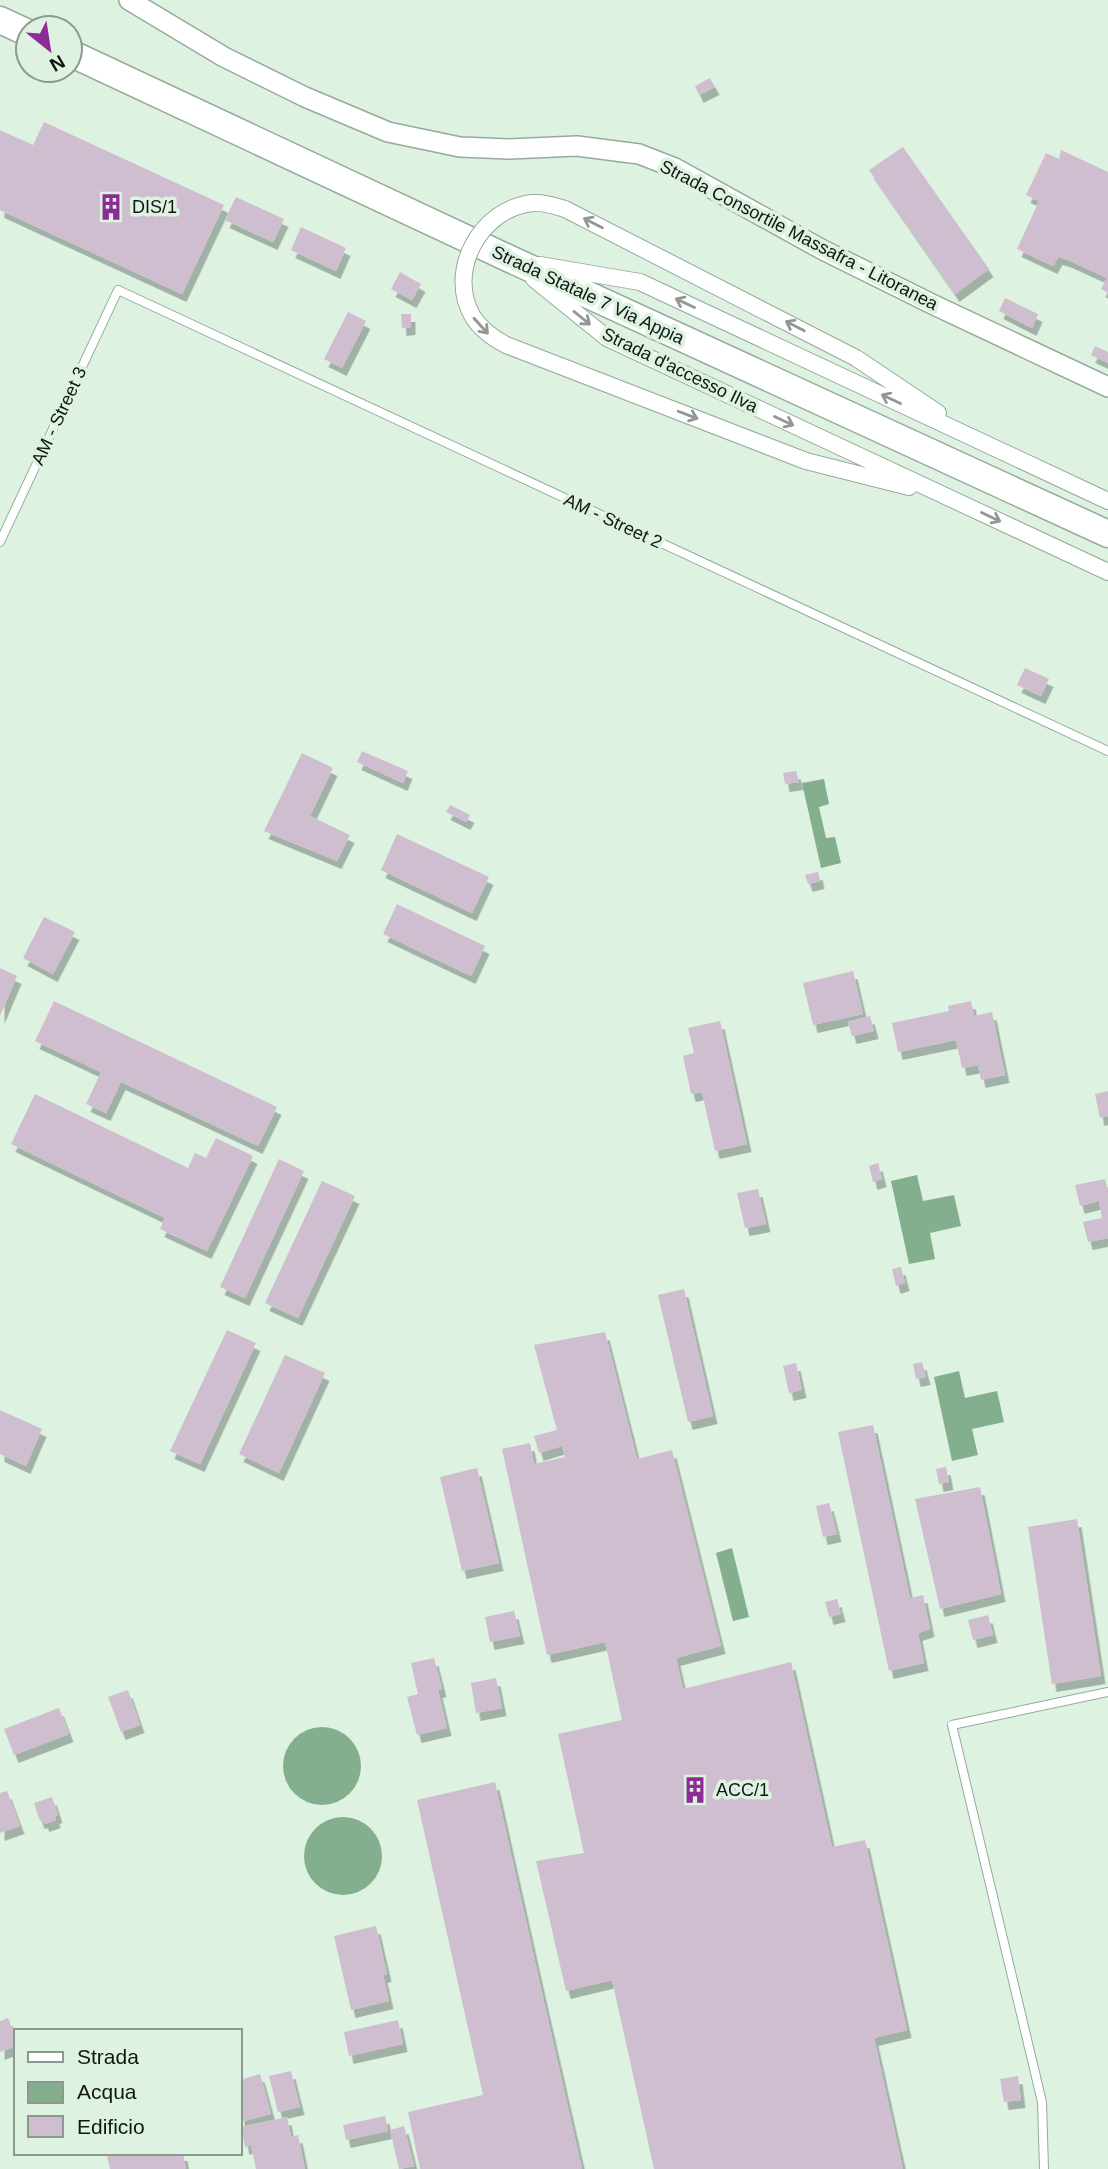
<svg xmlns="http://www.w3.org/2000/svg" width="1108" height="2169" viewBox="0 0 1108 2169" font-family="Helvetica,sans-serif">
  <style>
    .water { fill: #84af8f }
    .building { fill: #cfbed0; filter: url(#shadow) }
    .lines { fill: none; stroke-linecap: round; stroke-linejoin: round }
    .service-casing { stroke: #96aa9b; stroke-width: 10 }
    .minor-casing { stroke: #96aa9b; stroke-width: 18 }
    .tertiary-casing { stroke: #96aa9b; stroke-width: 22 }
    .primary-casing { stroke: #96aa9b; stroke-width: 29 }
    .service { stroke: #fff; stroke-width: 8 }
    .minor { stroke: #fff; stroke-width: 16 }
    .tertiary { stroke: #fff; stroke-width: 19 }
    .primary { stroke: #fff; stroke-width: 26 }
    .minor-bridge-casing { stroke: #96aa9b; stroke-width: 18; stroke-linecap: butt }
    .minor-bridge { stroke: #fff; stroke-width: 16 }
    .oneway { stroke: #939794 }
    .labels { text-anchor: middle; stroke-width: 7; stroke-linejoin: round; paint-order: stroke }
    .poi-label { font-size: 18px; fill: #101712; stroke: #ddf2e1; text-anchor: start }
    .street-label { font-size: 18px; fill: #101712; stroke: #ddf2e1 }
  </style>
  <defs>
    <filter id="shadow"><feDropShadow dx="4.5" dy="8" stdDeviation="0" flood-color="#0004"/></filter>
  </defs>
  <rect width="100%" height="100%" fill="#ddf2e1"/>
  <path class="water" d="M824,779l5,25 -10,3 7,31 9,-1 6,26 -20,5 -19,-85z
    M917,1175l6,26 31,-6 7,31 -31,7 5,26 -26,5 -18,-83z
    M959,1371l6,27 32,-7 7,31 -32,7 6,26 -26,6 -18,-84z
    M732,1548l17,69 -16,4 -17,-68z
    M283 1766a39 39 0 1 1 78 0a39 39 0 1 1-78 0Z
    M304 1856a39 39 0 1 1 78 0a39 39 0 1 1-78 0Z"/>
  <path class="building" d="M710,78l5,9 -16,8 -4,-9z
    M44,122l180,83 -42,89 -182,-84v-80l33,15z
    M903,147l86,122 -34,25 -86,-124z
    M1061,150l47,22v121l-7,-4 6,-11 -39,-18 -10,-3 -5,9 -36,-17 22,-48 -13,-6 20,-42 13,6z
    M236,197l48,22 -11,23 -48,-22z
    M301,227l45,21 -10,23 -45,-21z
    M400,272l21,12 -9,16 -21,-11z
    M1005,298l33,16 -6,14 -33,-17z
    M348,312l18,9 -24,47 -18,-9z
    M401,314h10v13l-9,1z
    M1095,346l13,6v11l-17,-8z
    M1025,668l24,11 -8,17 -24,-11z
    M362,751l46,20 -5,12 -46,-21z
    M302,753l31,15 -23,48 40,19 -13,26 -73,-30z
    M796,771l3,11 -14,2 -2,-11z
    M450,805l20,10 -4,7 -20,-10z
    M397,834l92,43 -17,36 -91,-43z
    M818,872l2,9 -12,3 -3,-9z
    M397,904l88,42 -14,30 -88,-42z
    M44,917l31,15 -22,42 -30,-16z
    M0,968l17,8 -17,40z
    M853,971l10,43 -50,11 -10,-42z
    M54,1001l223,106 -19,39 -137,-64 -15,31 -20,-9 15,-32 -66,-31z
    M971,1001l3,15 18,-4 13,63 -24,5 -3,-15 -16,3 -6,-28 -58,12 -6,-29 57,-12 -1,-5z
    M870,1016l4,15 -22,5 -4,-14z
    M720,1021l27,123 -32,7 -13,-59 -11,2 -8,-38 11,-3 -6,-25z
    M1108,1091v25l-8,2 -5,-24z
    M35,1094l153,74 7,-15 11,5 10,-20 37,18 -46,95 -47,-22 5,-11 -154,-74z
    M279,1159l25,12 -59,127 -25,-11z
    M878,1163l4,16 -9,3 -4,-16z
    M1105,1179l3,12v47l-20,4 -5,-20 19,-4 -3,-17 -19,5 -5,-21z
    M322,1181l33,15 -57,122 -33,-15z
    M758,1189l8,35 -21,4 -8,-35z
    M901,1267l4,16 -9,3 -4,-17z
    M684,1289l29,127 -25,6 -30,-127z
    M227,1330l29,13 -56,121 -30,-13z
    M605,1332l32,127 35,-9 49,196 -45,12 7,31 108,-27 41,185 33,-7 42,190 -33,8 29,131h-249l-42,-189 -46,11 -30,-130 48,-8 -26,-119 64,-14 -17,-78 -58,13 -45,-206 28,-6 4,21 31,-7 -3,-11 -23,7 -5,-17 23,-6 -23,-85z
    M285,1355l40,18 -46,100 -40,-19z
    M922,1362l4,15 -10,2 -3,-15z
    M796,1363l6,27 -13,3 -6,-27z
    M0,1410l42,19 -16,37 -26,-12z
    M873,1425l37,173 13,-3 7,34 -12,4 6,30 -35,8 -51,-239z
    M946,1467l3,15 -10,2 -3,-15z
    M477,1468l22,95 -37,8 -22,-94z
    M980,1487l21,107 -61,15 -25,-110z
    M829,1503l8,31 -14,3 -7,-31z
    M1077,1519l24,157 -49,8 -24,-157z
    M837,1599l4,15 -12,3 -4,-15z
    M514,1611l6,25 -30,6 -5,-25z
    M988,1615l5,20 -20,5 -5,-20z
    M434,1658l8,31 -4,1 9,38 -30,7 -10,-38 11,-3 -7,-31z
    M496,1678l6,30 -26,5 -5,-30z
    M128,1690l12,35 -19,7 -13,-35z
    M59,1708l10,26 -55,21 -10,-26z
    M495,1782l47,211 40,176h-162l-12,-57 75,-17 -66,-295z
    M7,1791l13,35 -20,7v-40z
    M52,1797l6,18 -3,1 1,4 -11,4 -2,-4 -3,1 -6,-18z
    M376,1926l11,48 -4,1 6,26 -38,9 -17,-74z
    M8,2018l8,21v7l-16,6v-31z
    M398,2020l5,24 -54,12 -5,-24z
    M291,2071l9,36 -22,5 -9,-36z
    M260,2074l11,40 -31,8v-42z
    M1018,2076l3,24 -17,2 -4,-23z
    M385,2116l3,15 -42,9 -3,-15z
    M287,2117l4,20 7,-2 7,34h-49l-5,-24 -6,2 -4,-20z
    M404,2126l10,40 -15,3 -9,-39z
    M120,2153h63l3,16h-76l-3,-13z"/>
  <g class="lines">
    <defs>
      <path id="service" d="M0,542l118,-252 990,461
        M1044,2169l-2,-67 -90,-377 156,-33"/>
      <path id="minor" d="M540,265l100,17 468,219
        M534,279l73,59 501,234
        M856,358l82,55
        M806,461l103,26"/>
      <path id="tertiary" d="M129,0l95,57 81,40 83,35 72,15 49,2 68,-3 62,8 36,14 148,82 111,55 174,82"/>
      <path id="primary" d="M0,20l28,13
        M70,53l440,206 598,275"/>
    </defs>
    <use href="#service" class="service-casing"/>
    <use href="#minor" class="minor-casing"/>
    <use href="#tertiary" class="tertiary-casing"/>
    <use href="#primary" class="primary-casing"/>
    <use href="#service" class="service"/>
    <use href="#minor" class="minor"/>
    <use href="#tertiary" class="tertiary"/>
    <use href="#primary" class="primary"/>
    <defs>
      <path id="minor-bridge" d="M806,461l-300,-116c-13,-7 -25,-15 -33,-28 -27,-45 7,-109 60,-114 11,-1 22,3 32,6l291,149"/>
    </defs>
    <use href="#minor-bridge" class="minor-bridge-casing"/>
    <use href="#minor-bridge" class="minor-bridge"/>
  </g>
  <defs><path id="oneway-shaft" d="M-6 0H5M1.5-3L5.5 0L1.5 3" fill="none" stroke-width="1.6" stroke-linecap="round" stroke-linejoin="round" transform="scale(1.75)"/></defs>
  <g class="oneway">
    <use href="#oneway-shaft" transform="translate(593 223) rotate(-153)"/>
    <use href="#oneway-shaft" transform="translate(685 303) rotate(-155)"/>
    <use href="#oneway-shaft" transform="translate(582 318) rotate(39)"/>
    <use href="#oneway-shaft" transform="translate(481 326) rotate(48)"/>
    <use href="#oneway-shaft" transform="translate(795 326) rotate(-153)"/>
    <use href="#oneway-shaft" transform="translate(891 399) rotate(-155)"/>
    <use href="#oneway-shaft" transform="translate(688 415) rotate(21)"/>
    <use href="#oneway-shaft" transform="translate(784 421) rotate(25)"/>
    <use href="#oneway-shaft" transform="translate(991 517) rotate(25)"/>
  </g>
  <defs>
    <symbol id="building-bare" viewBox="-9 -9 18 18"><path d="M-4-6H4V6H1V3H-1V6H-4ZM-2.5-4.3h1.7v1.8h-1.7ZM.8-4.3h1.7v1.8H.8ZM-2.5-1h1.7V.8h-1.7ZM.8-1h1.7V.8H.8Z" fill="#8c2c94" stroke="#ddf2e1" stroke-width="2.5" paint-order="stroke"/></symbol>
  </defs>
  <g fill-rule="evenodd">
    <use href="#building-bare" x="92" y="188" width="38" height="38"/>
    <use href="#building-bare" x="676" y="1771" width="38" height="38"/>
  </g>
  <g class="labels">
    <g class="poi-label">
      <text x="132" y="213">DIS/1</text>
      <text x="716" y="1796">ACC/1</text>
    </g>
    <g class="street-label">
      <text transform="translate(799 235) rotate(27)" y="6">Strada Consortile Massafra - Litoranea</text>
      <text transform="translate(588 295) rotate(25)" y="6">Strada Statale 7 Via Appia</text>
      <text transform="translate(680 370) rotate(26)" y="6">Strada d'accesso Ilva</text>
      <text transform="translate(59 416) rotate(-65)" y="6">AM - Street 3</text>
      <text transform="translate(613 521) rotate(25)" y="6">AM - Street 2</text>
    </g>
  </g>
  <rect x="14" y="2029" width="228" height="126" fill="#ddf2e1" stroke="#8b9a8e" stroke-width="2"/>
  <rect x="28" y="2052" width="35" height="10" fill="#ffffff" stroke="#8b9a8e" stroke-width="2"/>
  <text x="77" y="2064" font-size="21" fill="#101712">Strada</text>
  <rect x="28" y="2082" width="35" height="21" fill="#84af8f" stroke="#8b9a8e" stroke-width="2"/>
  <text x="77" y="2099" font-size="21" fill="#101712">Acqua</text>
  <rect x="28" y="2116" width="35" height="21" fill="#cfbed0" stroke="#8b9a8e" stroke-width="2"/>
  <text x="77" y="2134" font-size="21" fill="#101712">Edificio</text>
  <g transform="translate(49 49) rotate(150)"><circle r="33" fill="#ddf2e1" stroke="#8b9a8e" stroke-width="2"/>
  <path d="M0-5L12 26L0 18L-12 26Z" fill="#8c2c94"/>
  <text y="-10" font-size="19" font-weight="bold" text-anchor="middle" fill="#101712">N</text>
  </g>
</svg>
